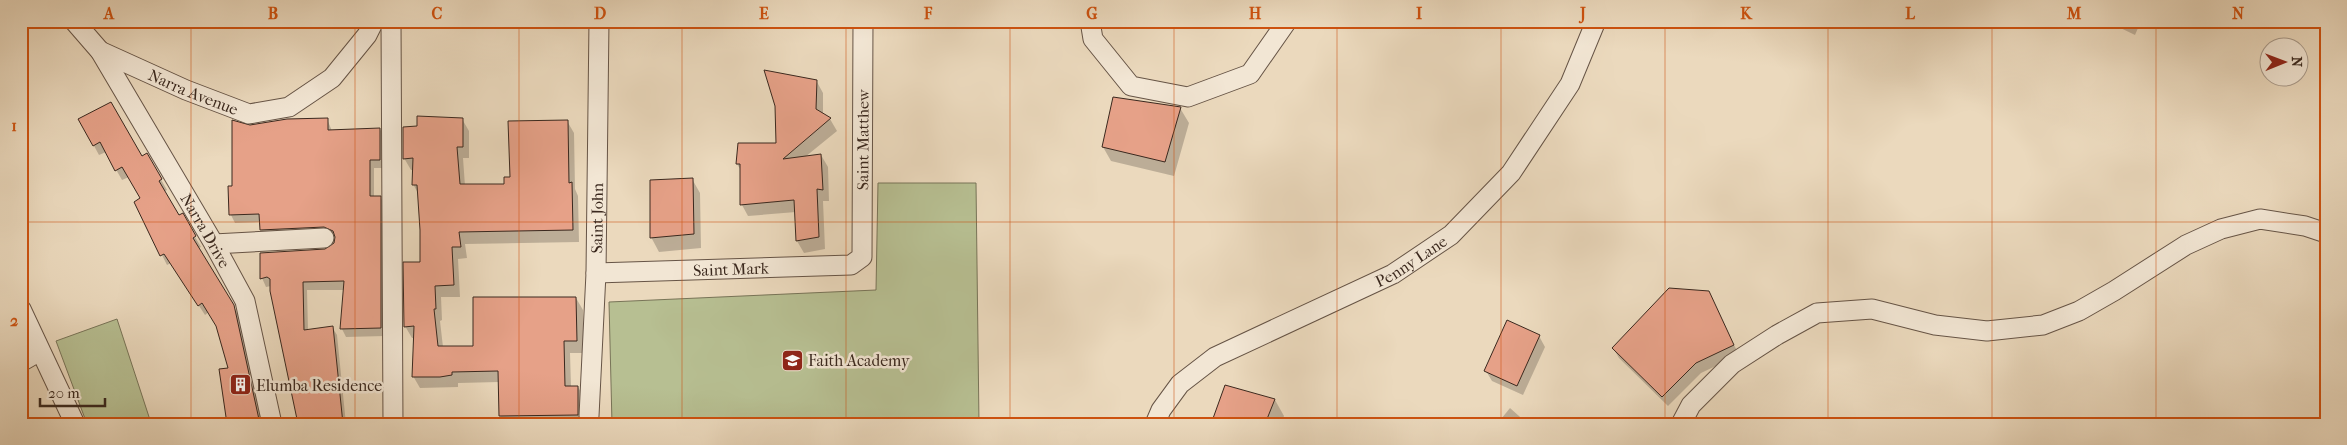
<svg xmlns="http://www.w3.org/2000/svg" width="2347" height="445" viewBox="0 0 2347 445" font-family="'IM FELL French Canon',serif">
  <style>
    .green { fill: #b7bf92; stroke: #787458 }
    .shadow { fill: #0003 }
    .building { fill: #e6a188; stroke: #3a281e }
    .lines { fill: none; stroke-linecap: round; stroke-linejoin: round }
    .street-casing { stroke: #665446; stroke-width: 21 }
    .street { stroke: #f2e6d4; stroke-width: 19 }
    .grid { fill: none; stroke: #ce520f; stroke-width: 1; stroke-opacity: 0.55 }
    .labels { text-anchor: middle; stroke-width: 5; stroke-linejoin: round; paint-order: stroke }
    .street-label { font-size: 16px; fill: #3a281e; stroke: #f2e6d4 }
    .poi-label { font-size: 16px; fill: #3a281e; stroke: #f2e6d4; text-anchor: start }
    .neatline { fill: none; stroke: #ce520f; stroke-width: 2 }
    .grid-label { font-size: 16px; text-anchor: middle; font-weight: bold; fill: #ce520f }
  </style>
  <rect width="100%" height="100%" fill="#ebd9bd"/>
  <filter id="stains"><feTurbulence type="fractalNoise" baseFrequency=".004" numOctaves="4"/><feColorMatrix values="0 0 0 0 .2 0 0 0 0 .09 0 0 0 0 .02 0 0 0 .5 -.17"/></filter>
  <radialGradient id="worn" r=".72"><stop offset=".6" stop-color="#630" stop-opacity="0"/><stop offset="1" stop-color="#630" stop-opacity=".3"/></radialGradient>
  <path class="green" d="M878,183h98l3,241h-367l-3,-122 267,-12z
    M117,319l34,104v1h-64l-31,-83z"/>
  <path class="shadow" d="M2106,21h35l-6,14z
    M817,82l6,11v21l7,5 7,12 -32,26 16,-2 7,12 1,34h-6l2,48 -21,4 -7,-12 -1,-29 -48,4 -6,-11v-33l-5,-8 40,-20z
    M1180,108l9,15 -15,53 -63,-15 -8,-14z
    M327,119l5,12 48,-2 4,8 1,31h-11v29h6l5,8v131l-39,1 -4,-8 3,-39h-38l1,40 24,-3 5,8 9,89h-47l-28,-138 -5,1 -4,-9 64,-28 9,-6 1,-6 -7,-3 -63,3 -5,-8v-8l-26,1 -4,-8 -2,-28h5l16,-61z
    M462,119l7,12v27h-6l2,28 41,-1 61,-64 7,12 1,56 3,7 1,46 -114,2 2,14 -9,1 2,38h-19l1,23 -2,1 3,26h32l101,-49 7,12v43h-13l1,34h7l7,12 -1,25h-79l-5,-8 -1,-34 -41,1v4l-38,1 -7,-12 2,-38h-3l-7,-12 16,-63 -2,-68 -6,-11 1,-14h-3l-7,-12z
    M80,120l62,38 5,-3 20,35 -3,2 14,25 4,-2 19,32 -3,1 42,69 23,107h-34l1,-55 -12,-43 -9,-14 -4,3 -34,-52 -4,2 -31,-62 6,-4 -13,-22 -7,3 -16,-28 -7,3z
    M692,179l8,14 1,55 -42,4 -8,-15z
    M1708,292l31,63 -38,18 -33,33 -49,-48 -6,-10z
    M1539,336l6,11 -22,48 -31,-14 -6,-10z
    M1275,400l9,16 -3,8h-70z
    M1510,408l18,16h-31z"/>
  <path class="building" d="M764,70l53,10 -1,29 15,9 -48,41 38,-5 2,36 -6,-1 2,48 -23,4 -2,-41 -54,5v-41h-4l2,-21h38l-1,-37z
    M1113,97l68,10 -16,55 -63,-15z
    M111,102l31,54 5,-3 15,26 -3,2 20,34 4,-2 13,23 -3,2 41,67 26,119h-33l-8,-55 9,-1 -12,-42 -14,-23 -4,3 -34,-52 -4,2 -26,-54 6,-4 -18,-31 -7,4 -15,-29 -7,4 -15,-27z
    M417,116l46,2v29h-6l3,37h44v-7h6l-2,-56 60,-1 1,63 3,-1 1,48 -114,2 2,15h-9l2,38 -19,1 1,23h-2l4,37h35v-49h103l1,44h-13l1,45h13v29l-79,1 -1,-45 -46,1v3l-12,2h-28l2,-51 -10,1 -1,-65h17v-32l-3,-45h-5l1,-27 -10,1v-32l14,-1z
    M328,118v12l52,-2v32h-10v36h11v132l-41,1 4,-48 -41,1 1,48 29,-4 10,98h-45l-28,-133v-12l-3,-2 -7,2v-26l65,-4 9,-6 1,-6 -2,-6 -9,-4 -64,3 -1,-16 -30,1 -1,-29h4v-66l18,5 37,-6z
    M693,178l1,56 -44,4v-58z
    M1669,288l40,3 25,54 -38,18 -34,34 -50,-49z
    M1507,320l33,15 -23,51 -33,-15z
    M1225,385l50,14 -10,25h-54z"/>
  <g class="lines">
    <defs>
      <g id="street">
        <path id="s1" d="M74,21l26,30 114,193 31,57 27,123"/>
        <path d="M391,21l2,403"/>
        <path d="M1090,21l3,18 38,47 57,11 62,-23 37,-53"/>
        <path id="s2" d="M100,51l86,39 63,24 40,-7 43,-29 35,-43 7,-14"/>
        <path d="M214,244l110,-6"/>
        <path id="s3" d="M596,273l255,-8 11,-8 1,-236"/>
        <path d="M21,309l54,115"/>
        <path d="M21,362l19,-11"/>
        <path id="s4" d="M589,416l7,-143 3,-252"/>
        <path id="s5" d="M1155,424l6,-14 19,-26 35,-27 178,-83 58,-39 60,-62 59,-89 26,-63"/>
        <path d="M1681,424l10,-19 41,-41 45,-29 40,-22 55,-4 63,16 52,6 56,-6 36,-14 35,-20 72,-46 35,-16 39,-10 45,7 21,7"/>
      </g>
    </defs>
    <use href="#street" class="street-casing"/>
    <use href="#street" class="street"/>
  </g>
  <path class="grid" d="M191,21v403M355,21v403M519,21v403M682,21v403M846,21v403M1010,21v403M1174,21v403M1337,21v403M1501,21v403M1665,21v403M1828,21v403M1992,21v403M2156,21v403M21,222h2305"/>
  <defs>
    <symbol id="school-square" viewBox="-11 -11 22 22"><rect x="-9" y="-9" width="18" height="18" rx="4" fill="#8f2418" stroke="#f2e6d4"/><path d="M0-5L7-2L0 1L-7-2ZM-4 1L0 2.5L4 1V4Q0 6-4 4Z" fill="#fff"/></symbol>
    <symbol id="building-square" viewBox="-11 -11 22 22"><rect x="-9" y="-9" width="18" height="18" rx="4" fill="#8f2418" stroke="#f2e6d4"/><path d="M-4-6H4V6H1V3H-1V6H-4ZM-2.5-4.3h1.7v1.8h-1.7ZM.8-4.3h1.7v1.8H.8ZM-2.5-1h1.7V.8h-1.7ZM.8-1h1.7V.8H.8Z" fill="#fff"/></symbol>
  </defs>
  <g fill-rule="evenodd">
    <use href="#school-square" x="780" y="348" width="25" height="25"/>
    <use href="#building-square" x="228" y="372" width="25" height="25"/>
  </g>
  <g class="labels">
    <g class="street-label">
      <text dy="6" stroke="none"><textPath href="#s2" startOffset="102">Narra Avenue</textPath></text>
      <text dy="6" stroke="none"><textPath href="#s3" startOffset="386">Saint Matthew</textPath></text>
      <text dy="6" stroke="none"><textPath href="#s4" startOffset="198">Saint John</textPath></text>
      <text dy="6" stroke="none"><textPath href="#s1" startOffset="248">Narra Drive</textPath></text>
      <text dy="6" stroke="none"><textPath href="#s5" startOffset="310">Penny Lane</textPath></text>
      <text dy="6" stroke="none"><textPath href="#s3" startOffset="135">Saint Mark</textPath></text>
    </g>
    <g class="poi-label">
      <text x="808" y="366">Faith Academy</text>
      <text x="256" y="391">Elumba Residence</text>
    </g>
  </g>
  <rect width="2347" height="445" fill="none" stroke="#ebd9bd" stroke-width="55"/>
  <g transform="translate(2284 62) rotate(89)"><circle r="24" fill="#f2e6d4" stroke="#a89a8b"/>
  <path d="M0-4L9 19L0 12L-9 19Z" fill="#8f2418"/>
  <text y="-8" font-size="14" font-weight="bold" text-anchor="middle" fill="#3a281e">N</text>
  </g>
  <path d="M40 398v8h65v-8" fill="none" stroke="#3a281e" stroke-width="2.5"/>
  <text x="48" y="398" font-size="15" fill="#3a281e" stroke="#f2e6d4" stroke-width="4" paint-order="stroke">20 m</text>
  <rect x="28" y="28" width="2292" height="390" class="neatline"/>
  <g class="grid-label">
    <text x="109" y="19">A</text>
    <text x="273" y="19">B</text>
    <text x="437" y="19">C</text>
    <text x="600" y="19">D</text>
    <text x="764" y="19">E</text>
    <text x="928" y="19">F</text>
    <text x="1092" y="19">G</text>
    <text x="1255" y="19">H</text>
    <text x="1419" y="19">I</text>
    <text x="1583" y="19">J</text>
    <text x="1746" y="19">K</text>
    <text x="1910" y="19">L</text>
    <text x="2074" y="19">M</text>
    <text x="2238" y="19">N</text>
    <text x="14" y="131">1</text>
    <text x="14" y="326">2</text>
  </g>
  <rect width="100%" height="100%" filter="url(#stains)"/>
  <rect width="100%" height="100%" fill="url(#worn)"/>
</svg>
